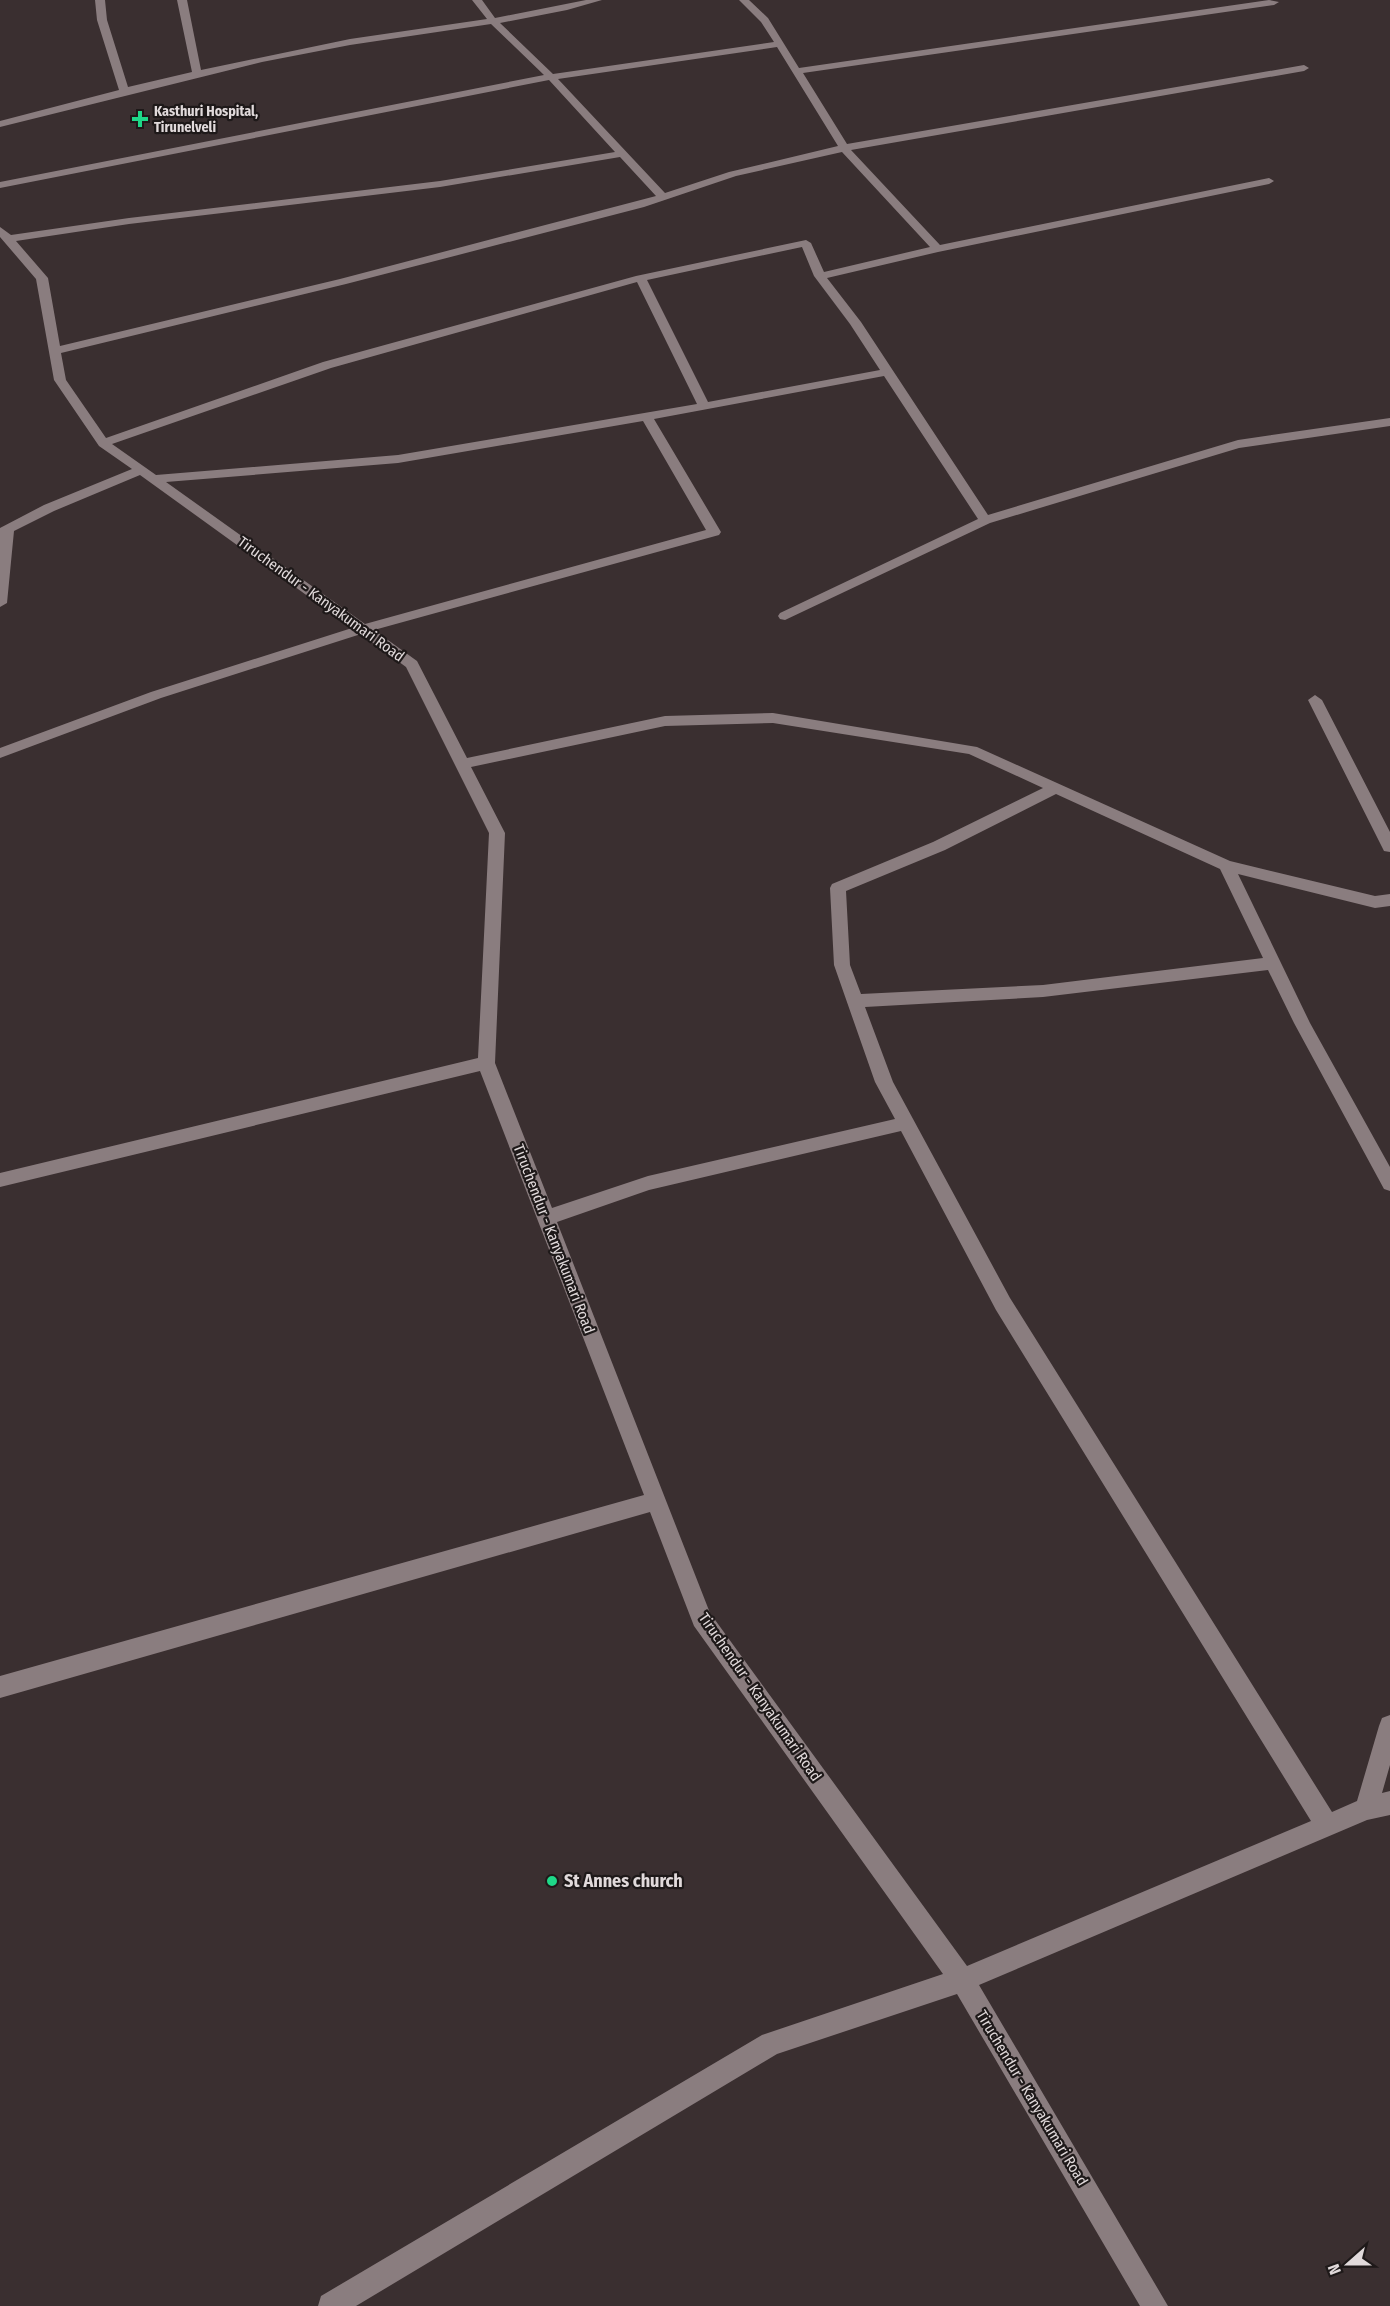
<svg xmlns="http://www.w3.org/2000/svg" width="1390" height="2306" viewBox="0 0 1390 2306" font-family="'Fira Sans Condensed',sans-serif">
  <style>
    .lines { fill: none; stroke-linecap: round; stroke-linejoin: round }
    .minor { fill: #8a7d7f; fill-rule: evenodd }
    .poi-dot { fill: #1ed888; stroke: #1e1919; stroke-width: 2 }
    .labels { text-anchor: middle; stroke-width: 4.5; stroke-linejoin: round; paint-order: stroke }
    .far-poi-label { font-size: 14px; font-weight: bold; fill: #e1dadb; stroke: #1e1919; text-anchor: start }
    .street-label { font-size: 15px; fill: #e1dadb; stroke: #1e1919 }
    .near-poi-label { font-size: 18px; font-weight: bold; fill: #e1dadb; stroke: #1e1919; text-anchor: start }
  </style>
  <rect width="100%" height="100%" fill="#3a2f30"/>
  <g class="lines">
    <path class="minor" d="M95,0h10l2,20 21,67 64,-15 -15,-72h10l14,70 149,-31 137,-20 -15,-19h10l13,18 91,-18h16l-35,10 -67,13 53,51 221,-32 -13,-20 -22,-22h10l19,18 31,50 470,-68 10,2 -5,3 -471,68 44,71 457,-79 5,3 -5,3 -453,79 89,95 329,-67 5,3 -5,3 -331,68 -111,26 34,44 127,193 250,-75 152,-22v8l-151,22 -249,75 -205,97 -5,-1 -2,-3 2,-3 198,-94 -94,-143 -230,43 67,113 -2,3 -345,95 43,31 50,97 198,-42 108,-3 204,34 253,114 145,35 15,-2v12l-15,2 -137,-34 72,149 80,144v24l-6,-2 -90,-166 -26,-53 -225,27 -178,10 28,75 117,216 322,514 25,-11 22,-75 3,-8 8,-3v50l-8,28 8,-2v24l-23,5 -388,165 189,321h-28l-183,-312 -180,60 -421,252h-38l3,-10 441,-261 181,-61 -249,-348 -44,-114 -650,186v-22l644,-181 -164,-424 -480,116v-14l478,-115 11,-225 -83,-166 -45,-33 -200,64 -161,60v-10l151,-56 201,-64 -212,-153 -86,36 -40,20 -7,72 -7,4v-79l44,-23 88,-36 -33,-23 -45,-66 -18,-101 -36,-42v-10l11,8 118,-17 311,-37 175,-29 -66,-72 -549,108v-6l544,-107 -53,-51 -141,21 -88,17 -262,65v-6l119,-31 -22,-70zM777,47l61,99 -109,26 -64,21 -107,-114zM842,152l88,95 -106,25 -13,-29 -5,-3 -170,36 -313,86 -217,76 -40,-58 -5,-27 285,-69 298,-77 92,-31zM620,157l36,39 -316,83 -280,67 -12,-68 -32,-37 113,-17 311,-37zM802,247l12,29 36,48 30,46 -172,32 -61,-122zM637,282l60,122 -299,51 -242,20 -44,-31 219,-76zM643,421l63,109 -341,94 -199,-142 232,-19zM773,723l196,31 74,34 -110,54 -101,42 -2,4 4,77 41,117 20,37 -247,57 -96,32 -57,-145 10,-230 -34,-66 194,-41zM1056,794l164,75 43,89 -220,27 -182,9 -11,-29 -4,-74 99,-41zM901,1131l95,179 315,511 -344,145 -257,-353 -153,-391 92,-32z
      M1315,695l7,5 68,132v20l-6,-1 -2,-4 -74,-147z"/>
  </g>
  <g class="poi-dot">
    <path d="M137 110h6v6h6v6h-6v6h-6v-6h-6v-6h6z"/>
    <circle cx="552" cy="1881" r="6"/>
  </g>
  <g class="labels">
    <g class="far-poi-label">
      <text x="154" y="116">Kasthuri Hospital,<tspan x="154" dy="16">Tirunelveli</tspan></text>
    </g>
    <g class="street-label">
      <text transform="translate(321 599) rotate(36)" y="5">Tiruchendur - Kanyakumari Road</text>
      <text transform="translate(554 1239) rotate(69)" y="5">Tiruchendur - Kanyakumari Road</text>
      <text transform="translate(760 1697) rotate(55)" y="5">Tiruchendur - Kanyakumari Road</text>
      <text transform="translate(1032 2098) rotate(59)" y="5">Tiruchendur - Kanyakumari Road</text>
    </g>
    <g class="near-poi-label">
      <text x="564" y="1887">St Annes church</text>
    </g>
  </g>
  <g transform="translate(1348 2264) rotate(249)" stroke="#1e1919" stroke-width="4.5" paint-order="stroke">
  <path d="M0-4.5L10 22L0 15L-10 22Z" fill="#e1dadb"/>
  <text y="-9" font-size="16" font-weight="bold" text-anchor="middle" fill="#e1dadb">N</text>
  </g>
</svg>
